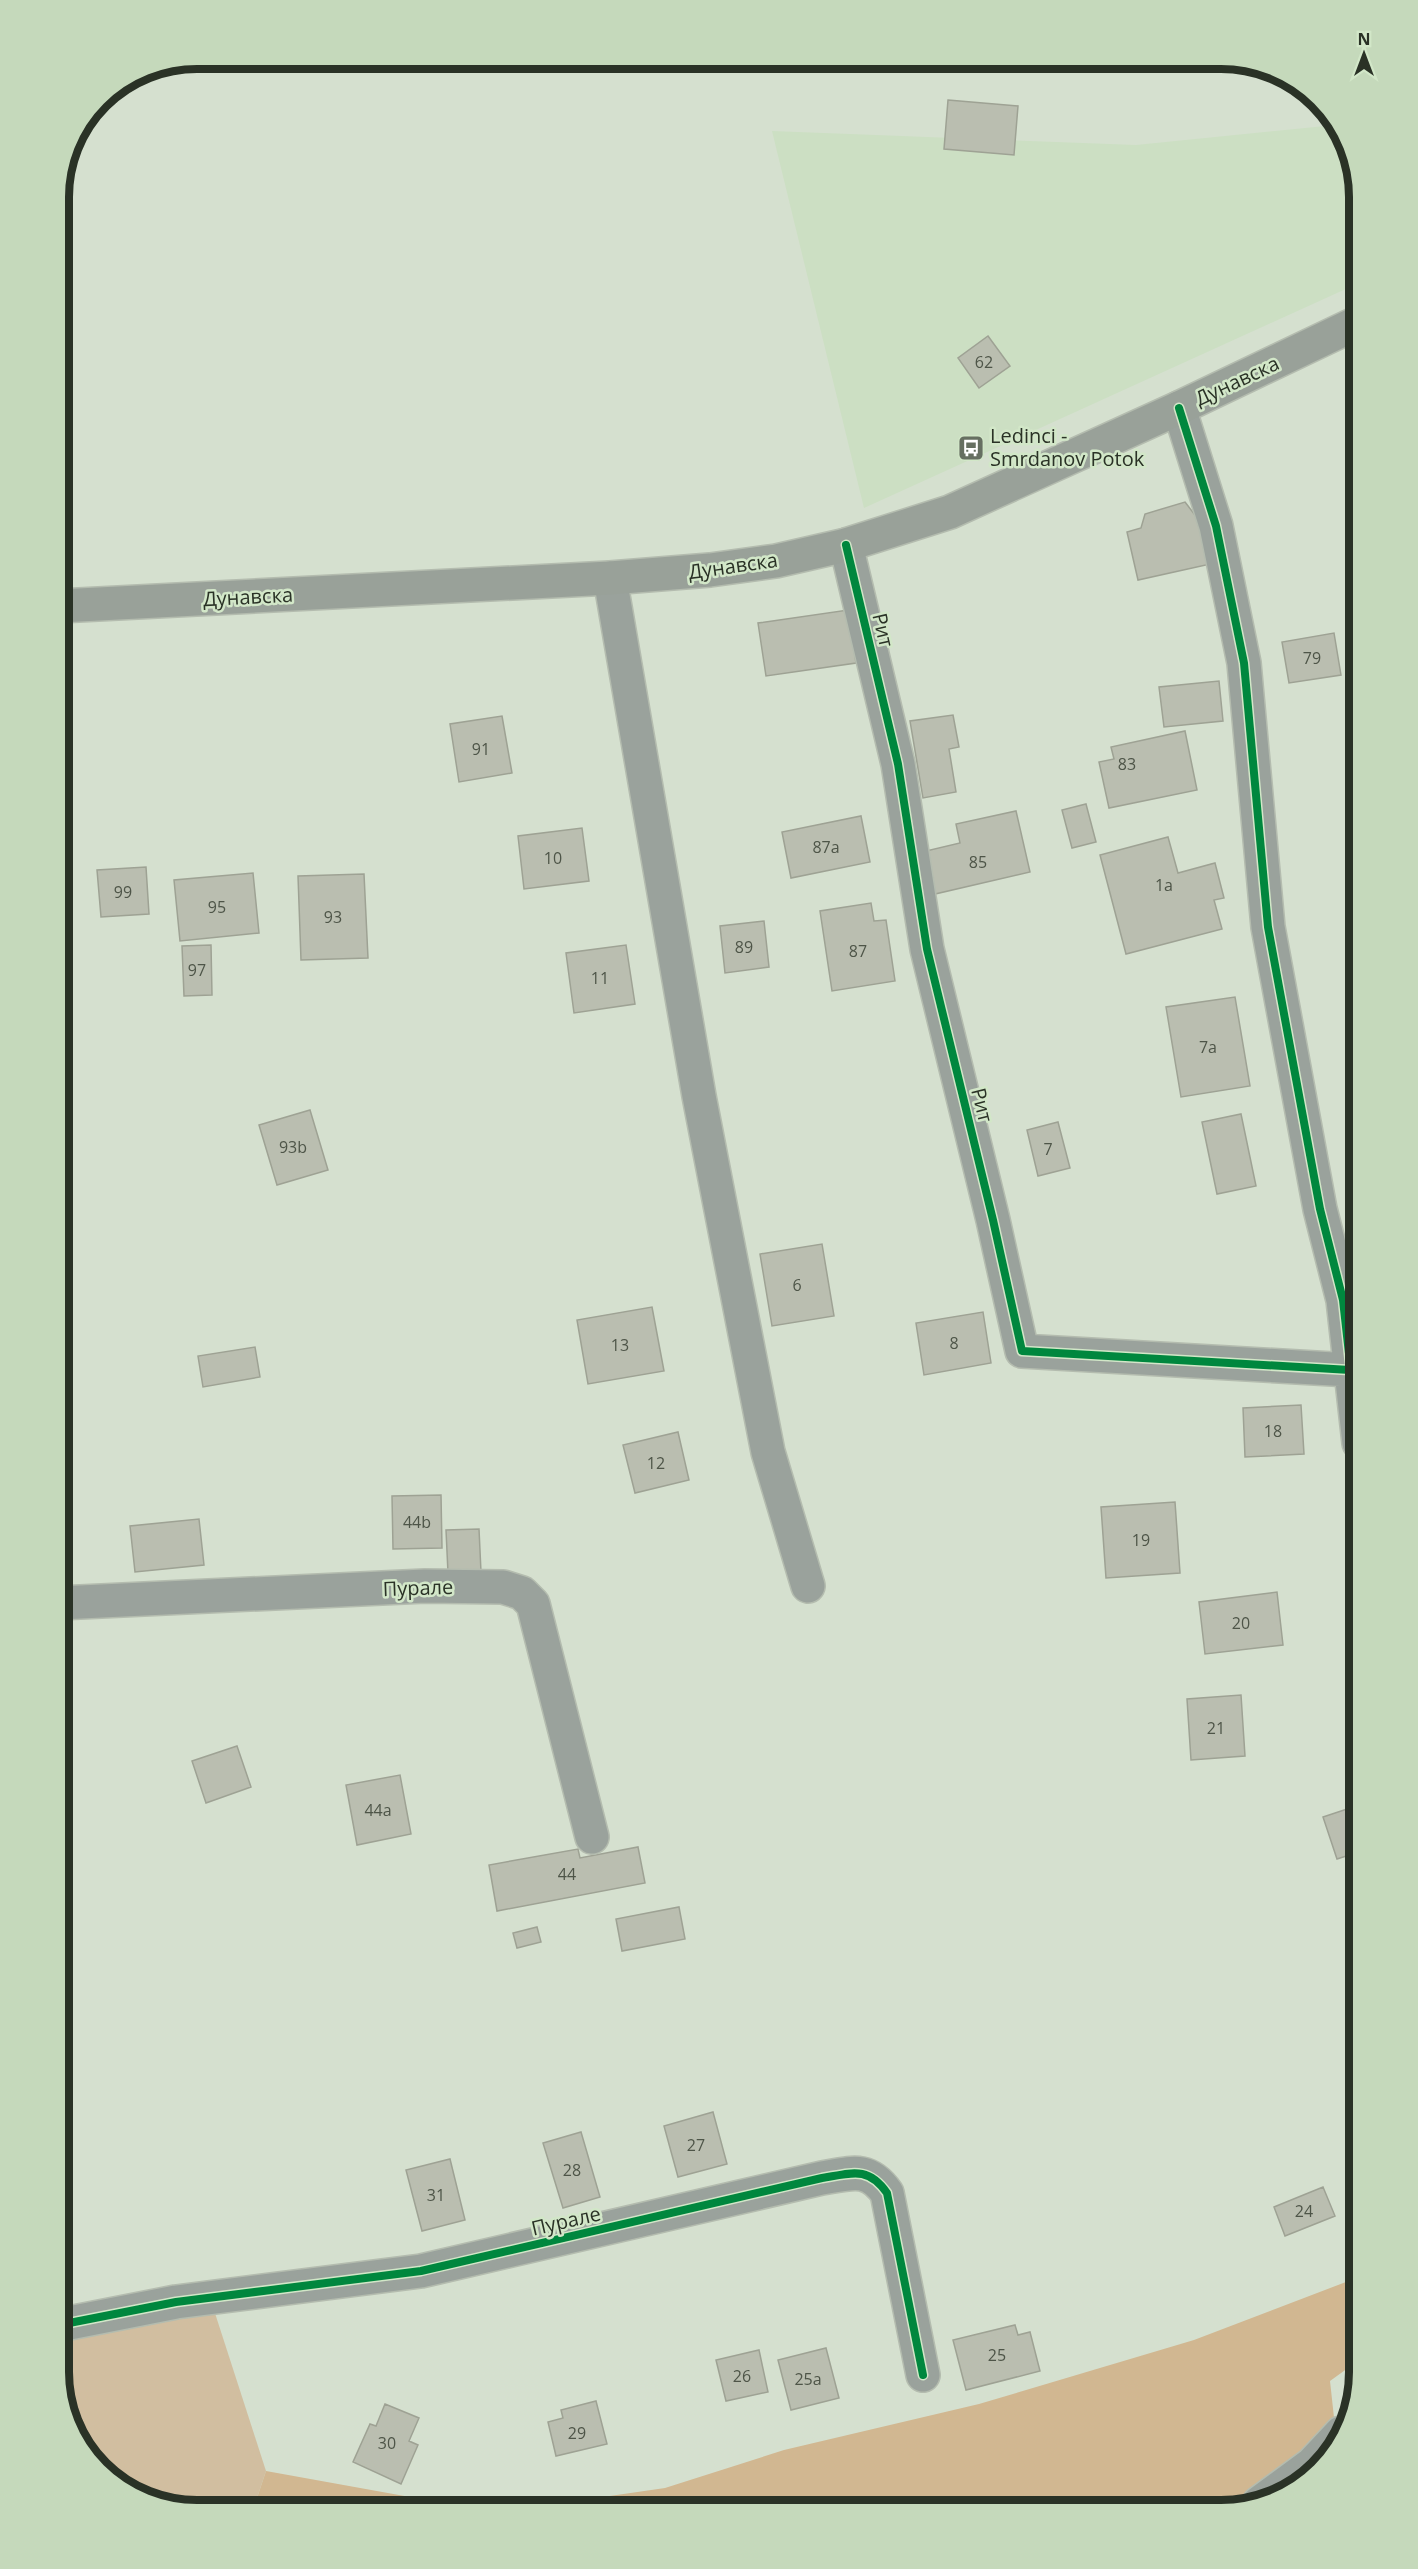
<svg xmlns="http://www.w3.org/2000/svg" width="1418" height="2569" viewBox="0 0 1418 2569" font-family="'Open Sans',sans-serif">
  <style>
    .built { fill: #ccdfc3 }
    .green { fill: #d1bea0 }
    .forest { fill: #d1b791 }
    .building { fill: #babeb0; stroke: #9ea294; stroke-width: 1.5 }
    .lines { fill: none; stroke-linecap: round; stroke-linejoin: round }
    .minor-casing { stroke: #b4bcaf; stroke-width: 36 }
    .secondary-casing { stroke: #b4bcaf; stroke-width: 36 }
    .minor { stroke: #9aa29c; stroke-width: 33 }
    .secondary { stroke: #99a199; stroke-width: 33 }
    .cycleway-casing { stroke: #d2e7c8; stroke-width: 11 }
    .cycleway { stroke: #00873e; stroke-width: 8 }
    .labels { text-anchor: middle; stroke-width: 5; stroke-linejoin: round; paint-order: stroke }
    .number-label { font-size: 16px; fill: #4e5548 }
    .street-label { font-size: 20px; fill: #2a3226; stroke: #d2e7c8 }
    .poi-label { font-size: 20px; fill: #2a3226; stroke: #d2e7c8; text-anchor: start }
    .rim { fill: none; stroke: #2a3226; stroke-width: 8 }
  </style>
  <rect width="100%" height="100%" fill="#d5e0cf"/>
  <path class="built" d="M1335,125l14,19 10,53v86l-495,225 -92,-377 364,14z"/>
  <path class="green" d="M213,2307l53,164 -13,39h-65l-68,-23 -51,-62 -10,-53v-38z"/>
  <path class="forest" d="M1359,2277v83l-29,21 7,64 -63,55 -53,10h-708l152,-22 119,-38 195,-46 215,-64z
    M266,2471l216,39h-229z"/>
  <path class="building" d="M948,100l70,6 -4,49 -70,-6z
    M988,336l22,30 -31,22 -21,-30z
    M1185,502l10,13 9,-3 11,51 -77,17 -11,-48 14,-4 4,-14z
    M848,610l8,53 -90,13 -8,-53z
    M1334,633l7,42 -52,8 -7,-41z
    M1219,681l4,40 -59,6 -5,-40z
    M953,715l6,32 -10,2 7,43 -33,6 -13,-77z
    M502,716l10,57 -53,9 -9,-58z
    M1185,731l12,59 -88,18 -10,-46 15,-3 -3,-12z
    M1086,804l10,38 -24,6 -10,-38z
    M1016,811l14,61 -95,22 -9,-43 34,-8 -4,-19z
    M861,816l9,46 -79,16 -9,-46z
    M582,828l7,53 -65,8 -6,-53z
    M1168,837l10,36 37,-10 9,35 -10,2 8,29 -96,25 -26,-99z
    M146,867l3,47 -48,3 -4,-47z
    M253,873l6,60 -79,8 -6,-61z
    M364,874l4,84 -67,2 -3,-84z
    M1359,877v72l-4,1 -9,-72z
    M871,903l3,18 12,-1 9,61 -63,10 -12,-80z
    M764,921l5,46 -44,6 -5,-47z
    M211,945l1,50 -28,1 -2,-50z
    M626,945l9,59 -61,9 -8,-60z
    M1235,997l15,89 -69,11 -15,-90z
    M310,1110l18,60 -51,15 -18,-60z
    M1241,1114l15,72 -39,8 -15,-72z
    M1058,1122l12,46 -32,8 -11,-46z
    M822,1244l12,72 -62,10 -12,-72z
    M652,1307l12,64 -76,13 -11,-64z
    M983,1312l8,51 -67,12 -8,-52z
    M255,1347l5,30 -57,10 -5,-31z
    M1301,1405l3,49 -59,3 -2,-49z
    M678,1432l11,48 -54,13 -12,-48z
    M441,1495l1,53 -49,1 -1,-53z
    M1175,1502l5,71 -74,5 -5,-71z
    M199,1519l5,46 -69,7 -5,-46z
    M479,1529l2,43 -33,1 -2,-43z
    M1277,1592l6,53 -78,9 -6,-52z
    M1241,1695l4,61 -54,4 -4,-61z
    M237,1746l14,41 -45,16 -14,-42z
    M400,1775l11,59 -54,11 -11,-60z
    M1359,1805v47l-22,7 -14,-42z
    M638,1847l7,36 -148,28 -8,-46 89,-16 2,9z
    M1359,1893v54l-12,-50z
    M679,1907l6,32 -63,12 -6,-32z
    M537,1927l4,15 -24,6 -4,-15z
    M713,2112l14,52 -49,13 -14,-51z
    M581,2132l19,65 -37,11 -20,-65z
    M450,2159l15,61 -43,11 -16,-61z
    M1323,2187l12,29 -50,20 -11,-29z
    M1015,2325l3,10 12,-3 10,39 -74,19 -13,-50z
    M826,2348l13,50 -48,12 -13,-50z
    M759,2350l9,42 -42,9 -10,-41z
    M596,2401l11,43 -51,12 -8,-34 15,-4 -2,-8z
    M385,2404l34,14 -10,23 9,4 -17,39 -48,-22 17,-38 6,2z"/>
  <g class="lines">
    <defs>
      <path id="minor" d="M1179,408l37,118 28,137 24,264 52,282 23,91 16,143
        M846,545l52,219 29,185 66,271 29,131 328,19
        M610,578l89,518 69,356 40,134
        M59,1603l366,-17 78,1 19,6 11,11 59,233
        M59,2325l117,-23 245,-31 401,-93c30,-5 46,-12 65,15l36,182
        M1259,2503l53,-39 29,-31"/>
      <path id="secondary" d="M59,606l551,-28 100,-8 66,-9 70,-16 104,-33 229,-104 180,-86"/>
    </defs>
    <use href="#minor" class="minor-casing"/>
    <use href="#secondary" class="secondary-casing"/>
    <use href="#minor" class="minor"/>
    <use href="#secondary" class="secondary"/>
    <defs>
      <path id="cycleway" d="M1179,408l37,118 28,137 24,264 52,282 23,91 16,143
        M846,545l52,219 29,185 66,271 29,131 328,19
        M59,2325l117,-23 245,-31 401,-93c30,-5 46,-12 65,15l36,182"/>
    </defs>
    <use href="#cycleway" class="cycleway-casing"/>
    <use href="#cycleway" class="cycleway"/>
  </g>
  <defs>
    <symbol id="bus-square" viewBox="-11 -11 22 22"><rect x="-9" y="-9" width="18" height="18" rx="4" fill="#666f61" stroke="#d2e7c8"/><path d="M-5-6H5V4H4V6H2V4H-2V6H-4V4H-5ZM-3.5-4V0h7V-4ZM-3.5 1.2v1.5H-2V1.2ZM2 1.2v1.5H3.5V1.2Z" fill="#fff"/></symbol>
  </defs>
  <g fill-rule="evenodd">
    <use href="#bus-square" x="956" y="433" width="30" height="30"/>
  </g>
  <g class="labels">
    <g class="number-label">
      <text x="984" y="368">62</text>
      <text x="1312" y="664">79</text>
      <text x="481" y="755">91</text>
      <text x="1127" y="770">83</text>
      <text x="826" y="853">87a</text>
      <text x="553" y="864">10</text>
      <text x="978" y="868">85</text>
      <text x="1164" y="891">1a</text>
      <text x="123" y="898">99</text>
      <text x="217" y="913">95</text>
      <text x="333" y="923">93</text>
      <text x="744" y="953">89</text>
      <text x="858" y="957">87</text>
      <text x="197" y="976">97</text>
      <text x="600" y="984">11</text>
      <text x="1208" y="1053">7a</text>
      <text x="293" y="1153">93b</text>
      <text x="1048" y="1155">7</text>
      <text x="797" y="1291">6</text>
      <text x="954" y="1349">8</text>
      <text x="620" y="1351">13</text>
      <text x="1273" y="1437">18</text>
      <text x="656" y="1469">12</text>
      <text x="417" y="1528">44b</text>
      <text x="1141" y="1546">19</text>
      <text x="1241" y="1629">20</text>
      <text x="1216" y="1734">21</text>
      <text x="378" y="1816">44a</text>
      <text x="567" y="1880">44</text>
      <text x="696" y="2151">27</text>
      <text x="572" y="2176">28</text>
      <text x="436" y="2201">31</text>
      <text x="1304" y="2217">24</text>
      <text x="997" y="2361">25</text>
      <text x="742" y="2382">26</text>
      <text x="808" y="2385">25a</text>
      <text x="577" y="2439">29</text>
      <text x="387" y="2449">30</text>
    </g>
    <g class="street-label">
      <text transform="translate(1237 381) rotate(-25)" y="7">Дунавска</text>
      <text transform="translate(733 566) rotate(-8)" y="7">Дунавска</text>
      <text transform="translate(248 597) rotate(-3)" y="7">Дунавска</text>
      <text transform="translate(883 630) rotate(77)" y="7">Рит</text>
      <text transform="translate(982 1105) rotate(76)" y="7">Рит</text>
      <text transform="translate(418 1588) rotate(-2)" y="7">Пурале</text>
      <text transform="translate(566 2221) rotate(-13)" y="7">Пурале</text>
    </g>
    <g class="poi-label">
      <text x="990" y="443">Ledinci -<tspan x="990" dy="23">Smrdanov Potok</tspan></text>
    </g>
  </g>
  <path d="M0 0H1418V2569H0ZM197 69H1221A128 128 0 0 1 1349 197V2372A128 128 0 0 1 1221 2500H197A128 128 0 0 1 69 2372V197A128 128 0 0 1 197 69Z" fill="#c5d9bb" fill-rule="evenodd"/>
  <path class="rim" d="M197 69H1221A128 128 0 0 1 1349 197V2372A128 128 0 0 1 1221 2500H197A128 128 0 0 1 69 2372V197A128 128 0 0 1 197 69Z"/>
  <g transform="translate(1364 54)" stroke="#d2e7c8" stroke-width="4.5" paint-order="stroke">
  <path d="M0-4.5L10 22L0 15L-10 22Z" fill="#2a3226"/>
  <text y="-9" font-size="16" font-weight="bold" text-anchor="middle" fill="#2a3226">N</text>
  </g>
</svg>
